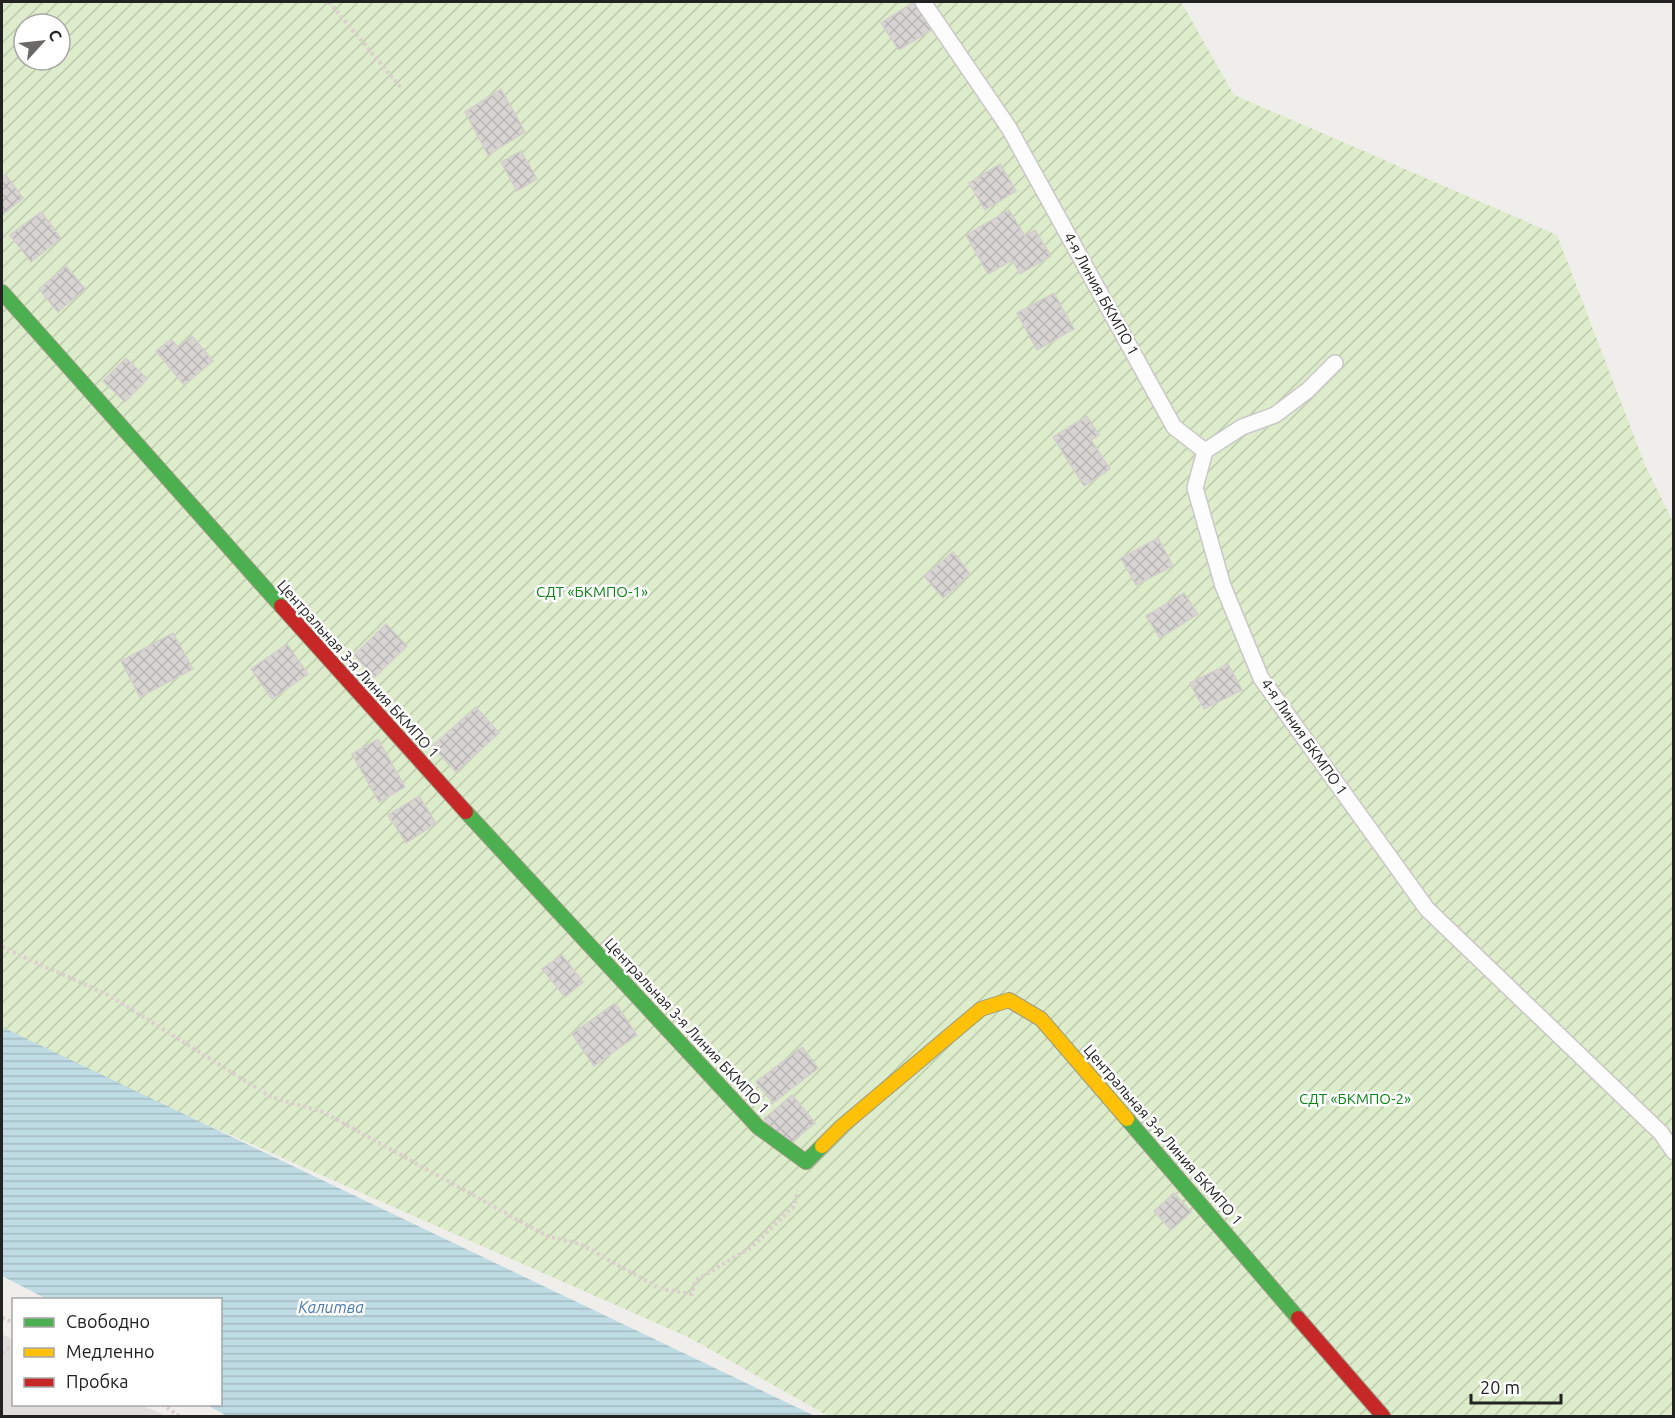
<svg xmlns="http://www.w3.org/2000/svg" width="1675" height="1418" viewBox="0 0 1675 1418" font-family="Ubuntu,sans-serif">
  <style>
    .residential { fill: #dfdedc }
    .garden { fill: url(#garden-furrows); fill-rule: evenodd }
    .water { fill: url(#water-rules) }
    .building { fill: url(#building-cross-hatch); stroke: #d3d0cc; stroke-width: 1.5 }
    .lines { fill: none; stroke-linecap: round; stroke-linejoin: round }
    .lane-casing { stroke: #c9c8c7; stroke-width: 18 }
    .fast-casing { stroke: #999a82; stroke-width: 16 }
    .slow-casing { stroke: #999a82; stroke-width: 16 }
    .jam-casing { stroke: #999a82; stroke-width: 16 }
    .path { stroke: #dccecd; stroke-width: 4; stroke-dasharray: 3 3; stroke-linecap: butt }
    .lane { stroke: #fdfcfc; stroke-width: 15 }
    .fast { stroke: #4caf50; stroke-width: 14 }
    .slow { stroke: #ffc107; stroke-width: 14 }
    .jam { stroke: #c62828; stroke-width: 14 }
    .labels { text-anchor: middle; stroke-width: 5; stroke-linejoin: round; paint-order: stroke }
    .street-label { font-size: 15px; fill: #222; stroke: #fff }
    .park-label { font-size: 15px; fill: #0c8416; stroke: #fff }
    .water-label { font-size: 16px; font-style: italic; fill: #4a7aab; stroke: #fff }
  </style>
  <defs>
    <pattern id="garden-furrows" width="10" height="10" patternUnits="userSpaceOnUse" patternTransform="scale(1.5)"><rect width="10" height="10" fill="#ddeccb"/><path d="M-1 1l2-2M0 10L10 0M9 11l2-2" fill="none" stroke="#bdcaae"/></pattern>
    <pattern id="water-rules" width="6" height="5" patternUnits="userSpaceOnUse" patternTransform="scale(1.5)"><rect width="6" height="5" fill="#bfdbe3"/><path d="M0 2.5h6" fill="none" stroke="#a4bcc2"/></pattern>
    <pattern id="building-cross-hatch" width="8" height="8" patternUnits="userSpaceOnUse" patternTransform="scale(1.5)"><rect width="8" height="8" fill="#d7d4d2"/><path d="M0 0l8 8M0 8l8-8" fill="none" stroke="#b8b6b4"/></pattern>
  </defs>
  <rect width="100%" height="100%" fill="#f0eeeb"/>
  <path class="residential" d="M2,1334l11,6 1,64 128,1 24,11h-164z"/>
  <path class="garden" d="M2,2h1179l53,93 323,140 88,230 28,57v894h-845l-140,-79 -686,-303zM24,24h36v36h-36z"/>
  <path class="water" d="M2,1027l813,389h-588l-20,-11 13,-1v-104l-173,-1 -45,-23z"/>
  <path class="building" d="M914,2h5l17,25 -37,23 -18,-27z
    M501,89l24,43 -37,23 -23,-43z
    M521,151l16,28 -20,12 -16,-29z
    M1000,164l16,27 -31,19 -16,-27z
    M6,175l17,23 -21,17v-37z
    M1009,210l16,26 10,-6 16,26 -31,18 -8,-14 -24,14 -22,-39z
    M41,212l20,26 -30,24 -21,-27z
    M66,266l19,23 -27,23 -19,-23z
    M1054,293l20,36 -37,21 -20,-37z
    M192,336l21,25 -29,24 -28,-34 15,-12 7,8z
    M126,358l21,21 -22,23 -22,-21z
    M1087,416l12,19 -8,5 19,29 -26,17 -31,-49z
    M1158,538l15,28 -37,19 -15,-27z
    M953,552l17,22 -27,24 -19,-22z
    M1184,593l14,21 -38,24 -14,-22z
    M386,624l21,22 -32,31 -21,-22z
    M173,633l20,36 -53,28 -19,-36z
    M287,644l21,30 -36,25 -21,-30z
    M1228,664l14,26 -38,19 -14,-26z
    M476,707l23,26 -43,39 -24,-26z
    M378,739l27,48 -26,15 -27,-48z
    M419,796l17,27 -30,20 -18,-28z
    M562,955l21,27 -18,15 -23,-28z
    M615,1003l22,32 -43,31 -22,-32z
    M802,1047l16,21 -45,35 -17,-21z
    M792,1095l23,28 -29,24 -22,-28z
    M1174,1193l17,19 -20,18 -17,-19z"/>
  <g class="lines">
    <defs>
      <path id="lane" d="M923,2l86,126 165,299 31,24 -10,37 28,98 38,92 166,231 234,224 13,19
        M1205,451l37,-24 33,-12 33,-25 27,-27"/>
      <path id="fast" d="M2,292l279,314
        M466,812l292,315 48,35 16,-16
        M1127,1119l171,199"/>
      <path id="slow" d="M822,1146l20,-20 139,-117 28,-9 32,19 86,100"/>
      <path id="jam" d="M281,606l185,206
        M1298,1318l85,98"/>
    </defs>
    <use href="#lane" class="lane-casing"/>
    <use href="#fast" class="fast-casing"/>
    <use href="#slow" class="slow-casing"/>
    <use href="#jam" class="jam-casing"/>
    <path class="path" d="M329,2l73,87
      M2,947l108,49 161,101 52,15 224,124 33,8 81,45 31,5 3,-13 58,-35 40,-39 5,-16
      M2,1318l12,5
      M2,1353l12,-9
      M162,1404l17,12"/>
    <use href="#lane" class="lane"/>
    <use href="#fast" class="fast"/>
    <use href="#slow" class="slow"/>
    <use href="#jam" class="jam"/>
  </g>
  <g class="labels">
    <g class="street-label">
      <text transform="translate(1101 294) rotate(61)" y="5">4-я Линия БКМПО 1</text>
      <text transform="translate(358 669) rotate(48)" y="5">Центральная 3-я Линия БКМПО 1</text>
      <text transform="translate(1304 737) rotate(55)" y="5">4-я Линия БКМПО 1</text>
      <text transform="translate(687 1026) rotate(47)" y="5">Центральная 3-я Линия БКМПО 1</text>
      <text transform="translate(1163 1135) rotate(49)" y="5">Центральная 3-я Линия БКМПО 1</text>
    </g>
    <g class="park-label">
      <text x="592" y="597">СДТ «БКМПО-1»</text>
      <text x="1355" y="1104">СДТ «БКМПО-2»</text>
    </g>
    <g class="water-label">
      <text x="331" y="1313">Калитва</text>
    </g>
  </g>
  <rect width="1675" height="1418" fill="none" stroke="#222222" stroke-width="6"/>
  <rect x="12" y="1298" width="210" height="108" fill="#ffffff" stroke="#a7a7a7" stroke-width="1.5"/>
  <rect x="24" y="1318" width="30" height="9" fill="#4caf50" stroke="#a7a7a7" stroke-width="1.5"/>
  <text x="66" y="1328" font-size="18" fill="#222222">Свободно</text>
  <rect x="24" y="1348" width="30" height="9" fill="#ffc107" stroke="#a7a7a7" stroke-width="1.5"/>
  <text x="66" y="1358" font-size="18" fill="#222222">Медленно</text>
  <rect x="24" y="1378" width="30" height="9" fill="#c62828" stroke="#a7a7a7" stroke-width="1.5"/>
  <text x="66" y="1388" font-size="18" fill="#222222">Пробка</text>
  <g transform="translate(42 42) rotate(63)"><circle r="28" fill="#ffffff" stroke="#a7a7a7" stroke-width="1.5"/>
  <path d="M0-4.5L10 22L0 15L-10 22Z" fill="#6a6968"/>
  <text y="-9" font-size="16" font-weight="bold" text-anchor="middle" fill="#222222">С</text>
  </g>
  <path d="M1471 1394v9h90v-9" fill="none" stroke="#222222" stroke-width="3"/>
  <text x="1480" y="1394" font-size="18" fill="#222222" stroke="#ffffff" stroke-width="4.5" paint-order="stroke">20 m</text>
</svg>
